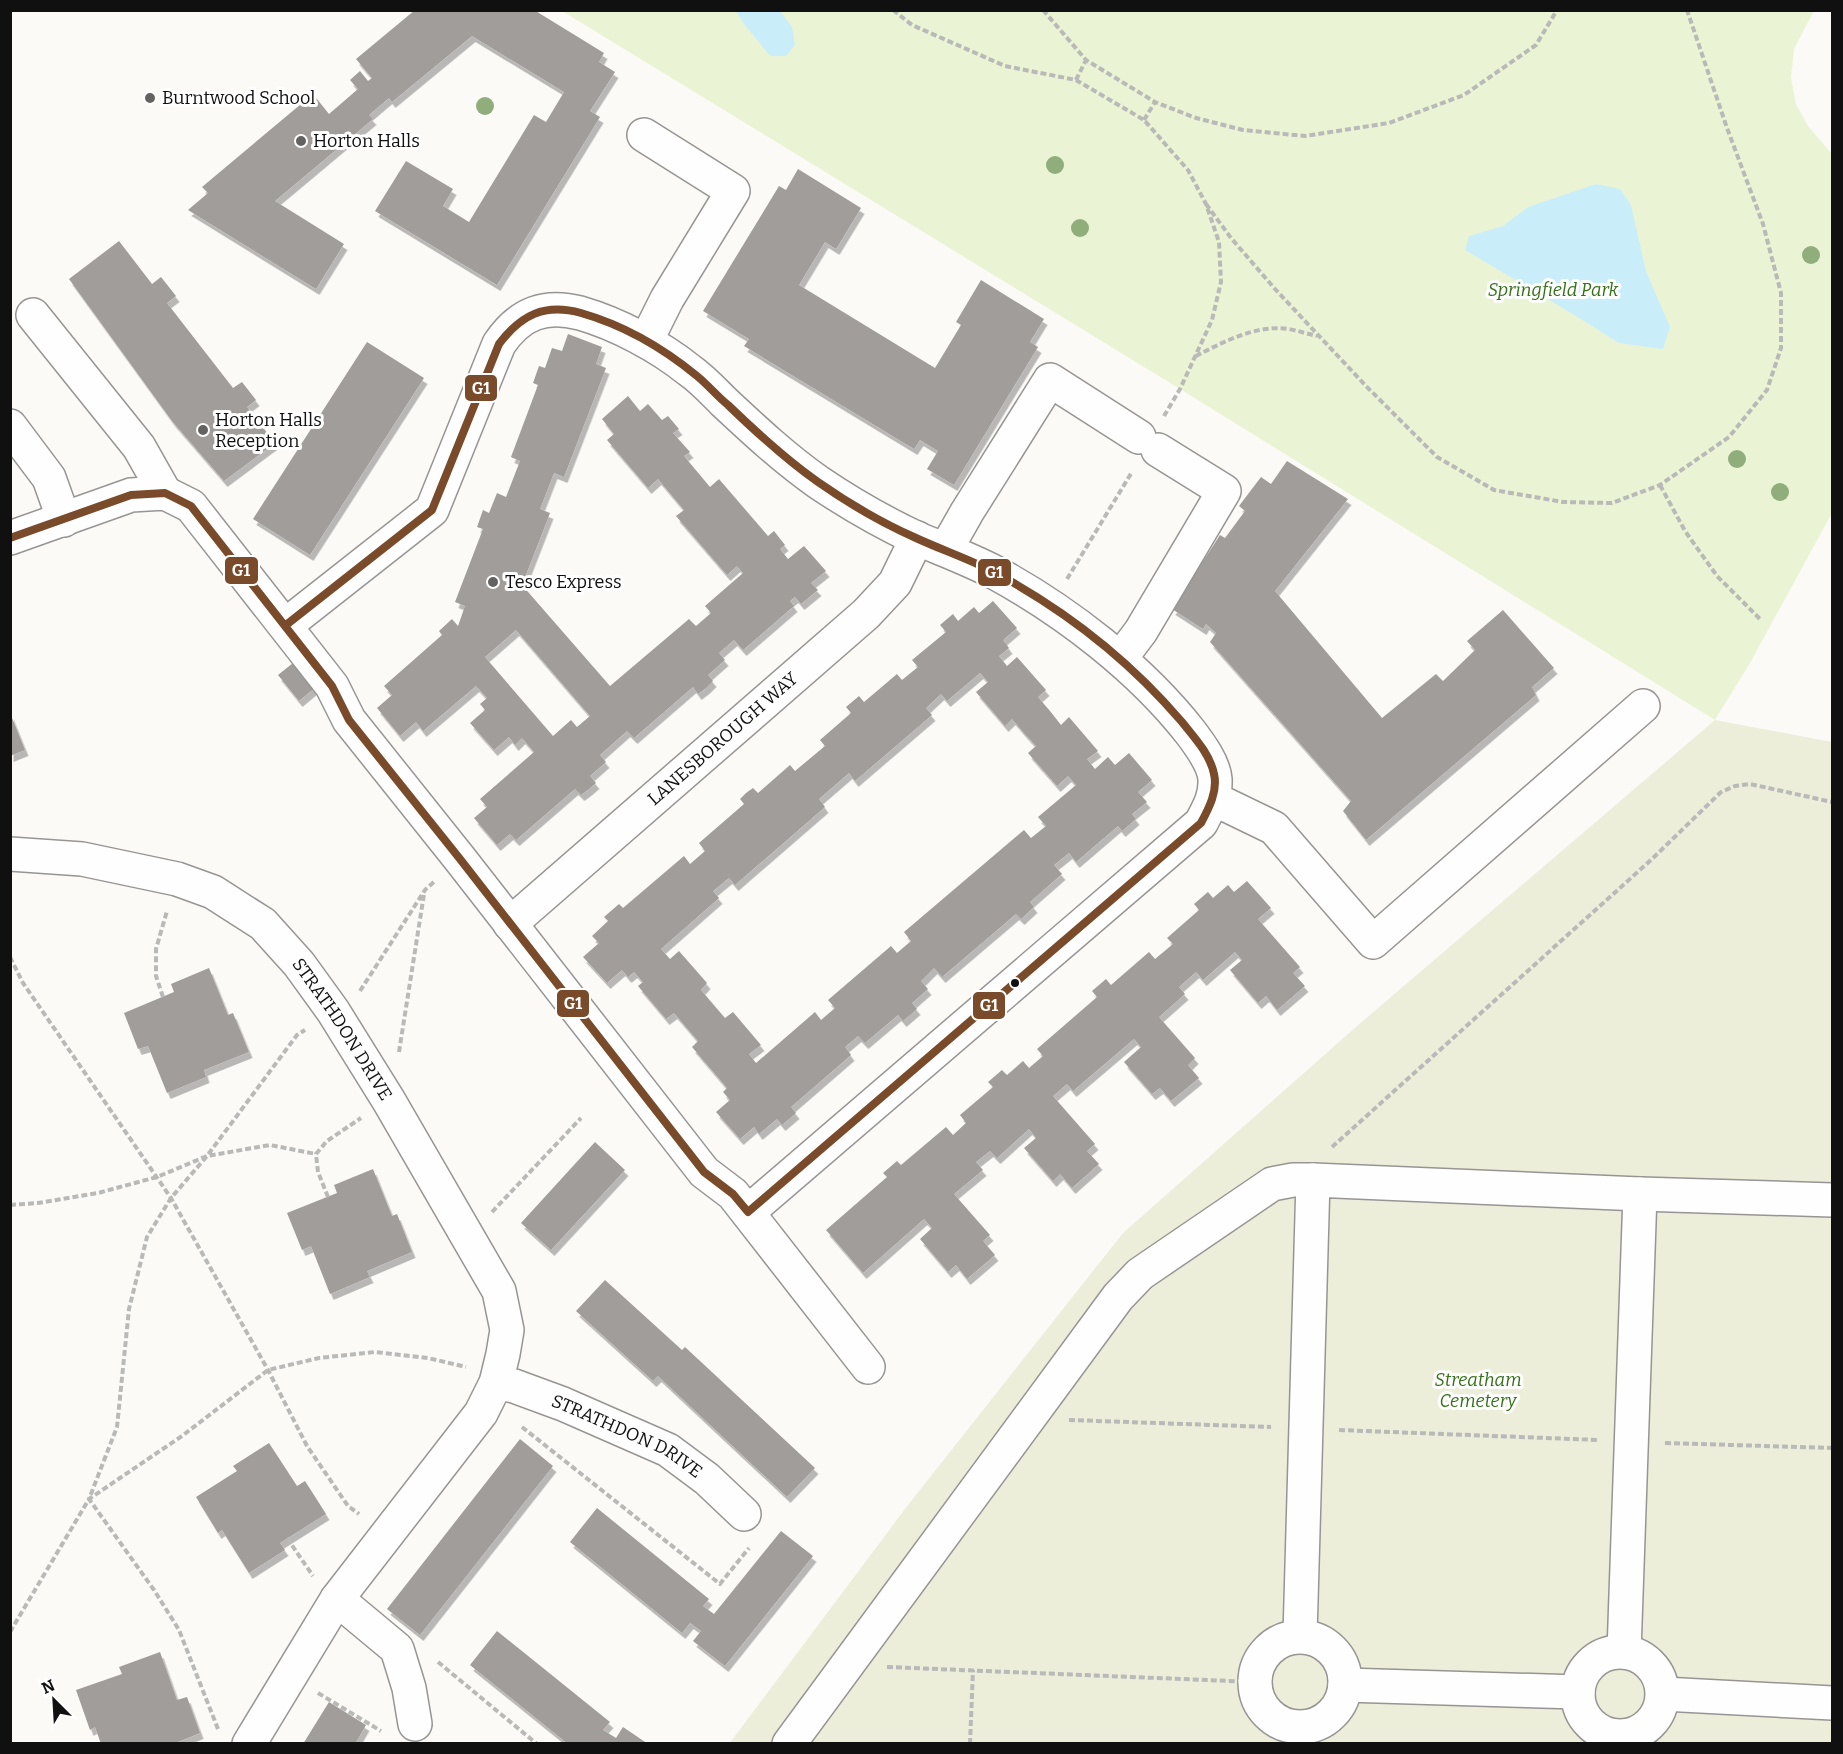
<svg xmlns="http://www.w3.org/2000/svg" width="1843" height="1754" viewBox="0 0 1843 1754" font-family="Bitter,serif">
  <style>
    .green { fill: #eaf4d4 }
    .cemetery { fill: #eceed9 }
    .water { fill: #c9eefa }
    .building { fill: #a09d9b; fill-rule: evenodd; filter: url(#shadow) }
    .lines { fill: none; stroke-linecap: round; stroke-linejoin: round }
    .minor-casing { stroke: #969594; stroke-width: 36 }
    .path { stroke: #b9b9b8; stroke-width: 4; stroke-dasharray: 6 3; stroke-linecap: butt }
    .minor { stroke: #fffefe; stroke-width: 33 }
    .bus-1-casing { stroke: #fff; stroke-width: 12 }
    .bus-1 { stroke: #7a4b2a; stroke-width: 8 }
    .tree { fill: #8fae7c }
    .poi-dot { fill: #636261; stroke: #fff; stroke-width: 2 }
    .bus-dot { fill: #101010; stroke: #fff; stroke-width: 2 }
    .labels { text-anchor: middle; stroke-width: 6; stroke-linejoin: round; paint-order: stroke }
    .poi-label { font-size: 18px; fill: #101010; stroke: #fff; text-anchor: start }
    .park-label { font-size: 18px; font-style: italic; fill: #357018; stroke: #fff }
    .street-label { font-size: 18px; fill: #101010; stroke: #fff }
    .line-badge { stroke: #fff; stroke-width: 2 }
    .badge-label { font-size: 16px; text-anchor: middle; font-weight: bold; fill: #fff }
  </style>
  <defs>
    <filter id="shadow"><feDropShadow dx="3.5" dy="6" stdDeviation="0" flood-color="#0004"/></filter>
  </defs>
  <rect width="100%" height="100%" fill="#fcfaf7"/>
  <path class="green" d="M562,11h1252l-20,38 -3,29 5,26 12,22 24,28v359l-82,150 -35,57 -535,-331z"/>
  <path class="cemetery" d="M1715,720l117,22v1001l-1103,1 179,-239 215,-272 234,-207z"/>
  <path class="water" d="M736,11h44l12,16 3,18 -9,11h-16l-26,-32z
    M1596,184l24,5 11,16 15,66 24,56 -7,22 -44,-6 -43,-27 -111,-66 4,-14 34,-10 25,-19z"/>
  <path class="building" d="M415,10h119l70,43 -5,9 16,10 -25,39 10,6 -103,168 -122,-74 31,-50 47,28 -10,17 26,16 65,-107 12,7 18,-30 -92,-56 -80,66 -3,-4 -20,17 4,4 -98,82 69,43 -28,45 -128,-79 20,-17 -6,-6 111,-93 16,20 29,-25 -8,-9 10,-9 8,10 4,-3 -16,-19z
    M798,169l63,39 -25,41 -11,-7 -26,43 136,83 26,-43 -5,-3 25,-42 63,39 -14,23 8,5 -84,138 -27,-16 11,-18 -18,-11 -6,9 -170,-103 5,-7 -46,-28 76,-125 7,4z
    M119,241l33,43 9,-7 15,19 -9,7 66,85 9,-6 14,18 -9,7 28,36 -51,38 -52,-60 -103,-142z
    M568,334l34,13 -6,17 10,4 -42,109 -10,-4 -14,36 10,4 -28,72 88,101 79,-67 7,7 15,-13 -6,-7 38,-33 -6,-7 -10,9 -51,-59 8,-6 -26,-31 -10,9 -41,-48 7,-6 -12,-15 26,-23 12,15 8,-7 14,16 6,-4 11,13 -6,4 17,19 -6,4 26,31 9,-8 49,57 6,-5 11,14 -5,4 8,10 16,-13 22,25 -15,12 7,7 -17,14 -6,-7 -5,4 4,5 -51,44 -9,-10 -15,13 6,7 -17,15 5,6 -7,7 -8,6 -5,-7 -59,51 -7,-7 -27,24 6,7 -16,14 6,7 -7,6 -8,6 -6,-6 -59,51 -6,-6 -13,11 -23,-27 13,-11 -7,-8 54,-47 -12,-14 -7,7 -6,-8 -15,13 -24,-27 15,-13 -5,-6 7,-6 -11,-12 -53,45 -7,-9 -16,14 -23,-28 15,-13 -8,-9 58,-51 -3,-4 13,-12 6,7 7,-20 -10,-4 28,-73 -6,-2 6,-17 6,3 8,-20 9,4 14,-36 -9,-4 27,-72 -5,-2 6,-17 6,2 7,-20 10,3zM516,630l74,86 -13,11 -6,-7 -18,16 -68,-79z
    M367,342l57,36 -114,177 -57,-36z
    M1287,461l61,38 -73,92 107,127 54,-44 7,7 32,-31 -8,-9 36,-31 51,58 -22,19 4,8 -170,145 -23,-29 8,-10 -141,-159 6,-9 -10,-9 -3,5 -31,-20 48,-74 5,3 20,-27 -6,-5 22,-29 10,7z
    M993,601l24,27 -14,12 6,8 -10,8 8,10 10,-9 29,33 -8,7 12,14 11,14 8,-8 29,34 -11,8 8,10 13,-12 7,8 14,-12 23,27 -14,12 9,10 -15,12 4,5 -14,12 -4,-5 -42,36 -7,-9 -15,12 8,9 -32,28 4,5 -13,12 -5,-5 -74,63 -8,-9 -13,13 7,8 -16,14 5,6 -14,12 -5,-6 -33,28 -7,-7 -13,11 6,8 -60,52 5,6 -14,12 -5,-6 -18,15 -5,-7 -14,12 -24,-27 14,-12 -7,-8 4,-4 -35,-41 6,-6 -24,-28 -8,6 -28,-33 5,-4 -9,-10 -6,5 -6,-7 -15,13 -24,-26 16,-14 -7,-7 16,-15 -4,-4 15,-13 4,4 61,-52 6,8 15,-13 -6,-8 45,-39 -4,-5 6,-6 7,-5 5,5 32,-28 5,6 30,-25 -5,-6 31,-27 -5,-6 13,-11 5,6 33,-28 5,6 16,-13 -6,-7 34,-28 -6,-7 13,-11 5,7 16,-14 5,6zM980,673l8,9 -12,10 29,34 7,-7 12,14 12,13 -8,7 29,33 11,-10 8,9 -38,32 8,9 -15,12 -7,-8 -120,102 7,9 -14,12 -6,-7 -63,54 7,8 -14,12 -6,-8 -59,51 -7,-9 12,-9 -28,-33 -8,6 -24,-28 6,-7 -28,-32 -9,8 -9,-10 58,-51 -6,-7 16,-13 6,7 90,-78 -6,-8 30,-26 6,8 77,-66 -6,-7 15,-14 6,7z
    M303,655l20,26 -24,20 -21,-26z
    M10,713l15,37 -15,6z
    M1247,881l24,27 -13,11 42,48 -7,6 12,13 -28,24 -11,-14 -8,7 -28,-33 12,-10 -7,-8 -32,28 -7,-8 -17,15 6,7 -26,23 36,41 -7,7 11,13 -28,23 -11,-13 -8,6 -28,-32 17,-15 -7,-8 -61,52 -6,-7 -14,12 42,48 -8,7 12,13 -27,24 -12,-14 -7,7 -29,-33 12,-10 -7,-9 -32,29 -7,-7 -14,11 7,8 -29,24 36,41 -7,6 12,14 -28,24 -11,-14 -8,7 -28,-33 12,-11 -8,-9 -61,54 -37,-43 61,-53 -4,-4 14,-12 4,4 45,-38 7,8 13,-12 -6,-8 33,-28 -5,-5 14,-12 5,5 16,-14 6,7 14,-12 -6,-7 60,-52 -5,-6 14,-12 5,6 38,-33 6,7 18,-15 -6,-6 32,-28 -5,-6 14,-12 5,6 15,-13 6,7z
    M209,968l19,47 5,-2 16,39 -45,18 2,7 -39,16 -19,-47 -10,3 -14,-36 50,-21 -3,-8z
    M595,1142l30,28 -74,80 -30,-27z
    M373,1169l19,47 5,-2 15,38 -45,19 3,6 -40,17 -19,-48 -9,4 -15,-37 50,-20 -3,-8z
    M605,1280l77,70 3,-3 130,121 -28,29 -129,-121 -5,5 -77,-70z
    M520,1439l33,27 -133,169 -33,-26z
    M269,1443l28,43 8,-5 21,33 -46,29 5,7 -36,23 -27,-43 -4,3 -22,-36 41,-26 -4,-5z
    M597,1508l112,91 -6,7 11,8 67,-83 32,25 -88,110 -32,-25 8,-10 -11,-8 -8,10 -112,-91z
    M497,1631l113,91 -7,8 13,8 7,-11 25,17h-80l-98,-79z
    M160,1652l17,48 10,-3 13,36 -27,11h-72l-6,-17 -5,3 -14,-40 46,-16 -3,-7z
    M329,1702l37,23 -11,19h-52z"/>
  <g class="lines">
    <defs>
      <g id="minor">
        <path d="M644,135l89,56 -66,108 -21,42"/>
        <path d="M33,315l106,132 26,46"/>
        <path d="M10,426l39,52 15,42"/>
        <path d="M10,538l121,-43 34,-2 26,13 141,180 17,34 111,139 244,313 29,22 135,173"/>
        <path d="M946,549l21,-37 83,-132 89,57"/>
        <path d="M286,625l146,-115 67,-166c21,-31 46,-40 81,-31 38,11 79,33 109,57 13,9 24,21 35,32 30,28 60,56 94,80 31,21 64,40 98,56 26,11 53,21 78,34 72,39 147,97 197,161 9,12 23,31 24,46 1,17 -6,29 -14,44l-453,389"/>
        <path d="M1120,659l21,-28 83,-140 -66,-41"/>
        <path d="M1214,799l60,29 99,114 270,-236"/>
        <path id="s1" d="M10,854l72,5 95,20 36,13 50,32 36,40 34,47 56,90 110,190 8,39 -4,24 -7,29 -15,30 -144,186 -88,145"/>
        <path id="s2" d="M510,924l356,-310 29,-31 22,-45"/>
        <path id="s3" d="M496,1383l18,3 49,18 105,46 39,29 37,35"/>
        <path d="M337,1599l60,50 12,39 6,36"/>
        <path d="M1300,1636l13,-456 327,14 192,6"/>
        <circle cx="1300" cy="1682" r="45"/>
        <circle cx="1620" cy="1694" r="42"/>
        <path d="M1624,1652l16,-458"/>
        <path d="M1345,1685l233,7"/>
        <path d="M1663,1694l169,9"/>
        <path d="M789,1744l329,-447 22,-23 132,-90 21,-4h20"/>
      </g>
    </defs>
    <use href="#minor" class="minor-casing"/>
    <path class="path" d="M893,10l19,15 93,41 71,14 68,40 44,50 18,34 13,38 2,40 -9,38 -32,69 -16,27
      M1043,10l43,50 69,42 41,16 47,12 62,6 84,-13 75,-28 72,-50 21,-35
      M1076,80l10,-20
      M1144,120l11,-18
      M1206,204l25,34 44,51 91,97 71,71 57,33 69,12 49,1 48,-18 69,-48 38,-47 14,-42v-55l-18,-69 -36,-96 -40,-118
      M1196,356c27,-14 61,-32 93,-27 10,2 19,5 28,7
      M1660,485l25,46 32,45 43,43
      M1067,579l65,-107
      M10,957l13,26 148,215 97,172 39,76 41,60 11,8
      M360,991l65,-101 10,-9
      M163,997l-7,-21v-27l11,-38
      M399,1052l25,-158
      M1332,1147l319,-287 70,-68 14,-6 15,-2 82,18
      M328,1197l-10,-25 -2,-18 11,-13 34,-23
      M10,1205l28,-2 60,-10 59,-16 50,-21 63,-11 46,9
      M492,1212l89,-94
      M1069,1420l202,7
      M522,1427l198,157 29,-36
      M1339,1430l259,10
      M1665,1443l167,5
      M287,1538l26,38
      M10,1632l79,-133 93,-63 86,-66 51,-12 56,-6 53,6 38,9
      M438,1662l99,82
      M887,1667l368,15
      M318,1693l63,38
      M218,1729l-39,-99 -25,-40 -65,-91 28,-72 12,-118 18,-72 24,-39 36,-42 90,-121 8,-5
      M970,1744l3,-74"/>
    <use href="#minor" class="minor"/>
    <defs>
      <path id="bus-1" d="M10,538l121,-43 34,-2 26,13 141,180 17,34 111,139 244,313 29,22 15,18
        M286,625l146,-115 67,-166c22,-29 45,-41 82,-31 42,12 82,35 116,63 11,9 20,20 31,29 28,27 57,54 90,77 30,21 64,41 98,56 26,12 53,21 78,34 71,38 136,89 188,150 12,15 28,32 32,52 4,17 -5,34 -13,49l-453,389"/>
    </defs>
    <use href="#bus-1" class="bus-1-casing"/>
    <use href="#bus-1" class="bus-1"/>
  </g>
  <g class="tree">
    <circle cx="485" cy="106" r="9"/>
    <circle cx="1055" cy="165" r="9"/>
    <circle cx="1080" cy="228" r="9"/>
    <circle cx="1811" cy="255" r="9"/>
    <circle cx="1737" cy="459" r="9"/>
    <circle cx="1780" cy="492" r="9"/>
  </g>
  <g class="poi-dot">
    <circle cx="150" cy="98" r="6"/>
    <circle cx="301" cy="141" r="6"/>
    <circle cx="203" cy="430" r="6"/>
    <circle cx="493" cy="582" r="6"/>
  </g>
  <circle class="bus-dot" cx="1015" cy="983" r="5"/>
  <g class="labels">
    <g class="poi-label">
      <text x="162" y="104">Burntwood School</text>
      <text x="313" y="147">Horton Halls</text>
      <text x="215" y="426">Horton Halls<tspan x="215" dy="21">Reception</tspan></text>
      <text x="505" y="588">Tesco Express</text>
    </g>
    <g class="park-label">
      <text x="1553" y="296">Springfield Park</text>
      <text x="1478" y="1386">Streatham<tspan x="1478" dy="21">Cemetery</tspan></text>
    </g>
    <g class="street-label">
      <text dy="6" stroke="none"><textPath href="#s2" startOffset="282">LANESBOROUGH WAY</textPath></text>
      <text dy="6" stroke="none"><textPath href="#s1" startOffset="399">STRATHDON DRIVE</textPath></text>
      <text dy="6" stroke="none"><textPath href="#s3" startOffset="142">STRATHDON DRIVE</textPath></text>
    </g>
  </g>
  <g class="line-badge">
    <rect x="464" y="374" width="34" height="28" rx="6" fill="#7a4b2a"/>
    <rect x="224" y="556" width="35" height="29" rx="6" fill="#7a4b2a"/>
    <rect x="977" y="558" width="35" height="29" rx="6" fill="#7a4b2a"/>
    <rect x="556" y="989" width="34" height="29" rx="6" fill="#7a4b2a"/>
    <rect x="972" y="991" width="34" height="29" rx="6" fill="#7a4b2a"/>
  </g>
  <g class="badge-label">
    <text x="481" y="394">G1</text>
    <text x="241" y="576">G1</text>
    <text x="994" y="578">G1</text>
    <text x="573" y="1009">G1</text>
    <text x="989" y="1011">G1</text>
  </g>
  <rect width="1843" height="1754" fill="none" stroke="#101010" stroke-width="24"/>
  <g transform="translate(54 1700) rotate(336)" stroke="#ffffff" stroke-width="4.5" paint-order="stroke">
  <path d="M0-4.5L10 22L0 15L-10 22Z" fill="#101010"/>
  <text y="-9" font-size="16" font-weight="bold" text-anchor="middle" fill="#101010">N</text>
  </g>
</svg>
